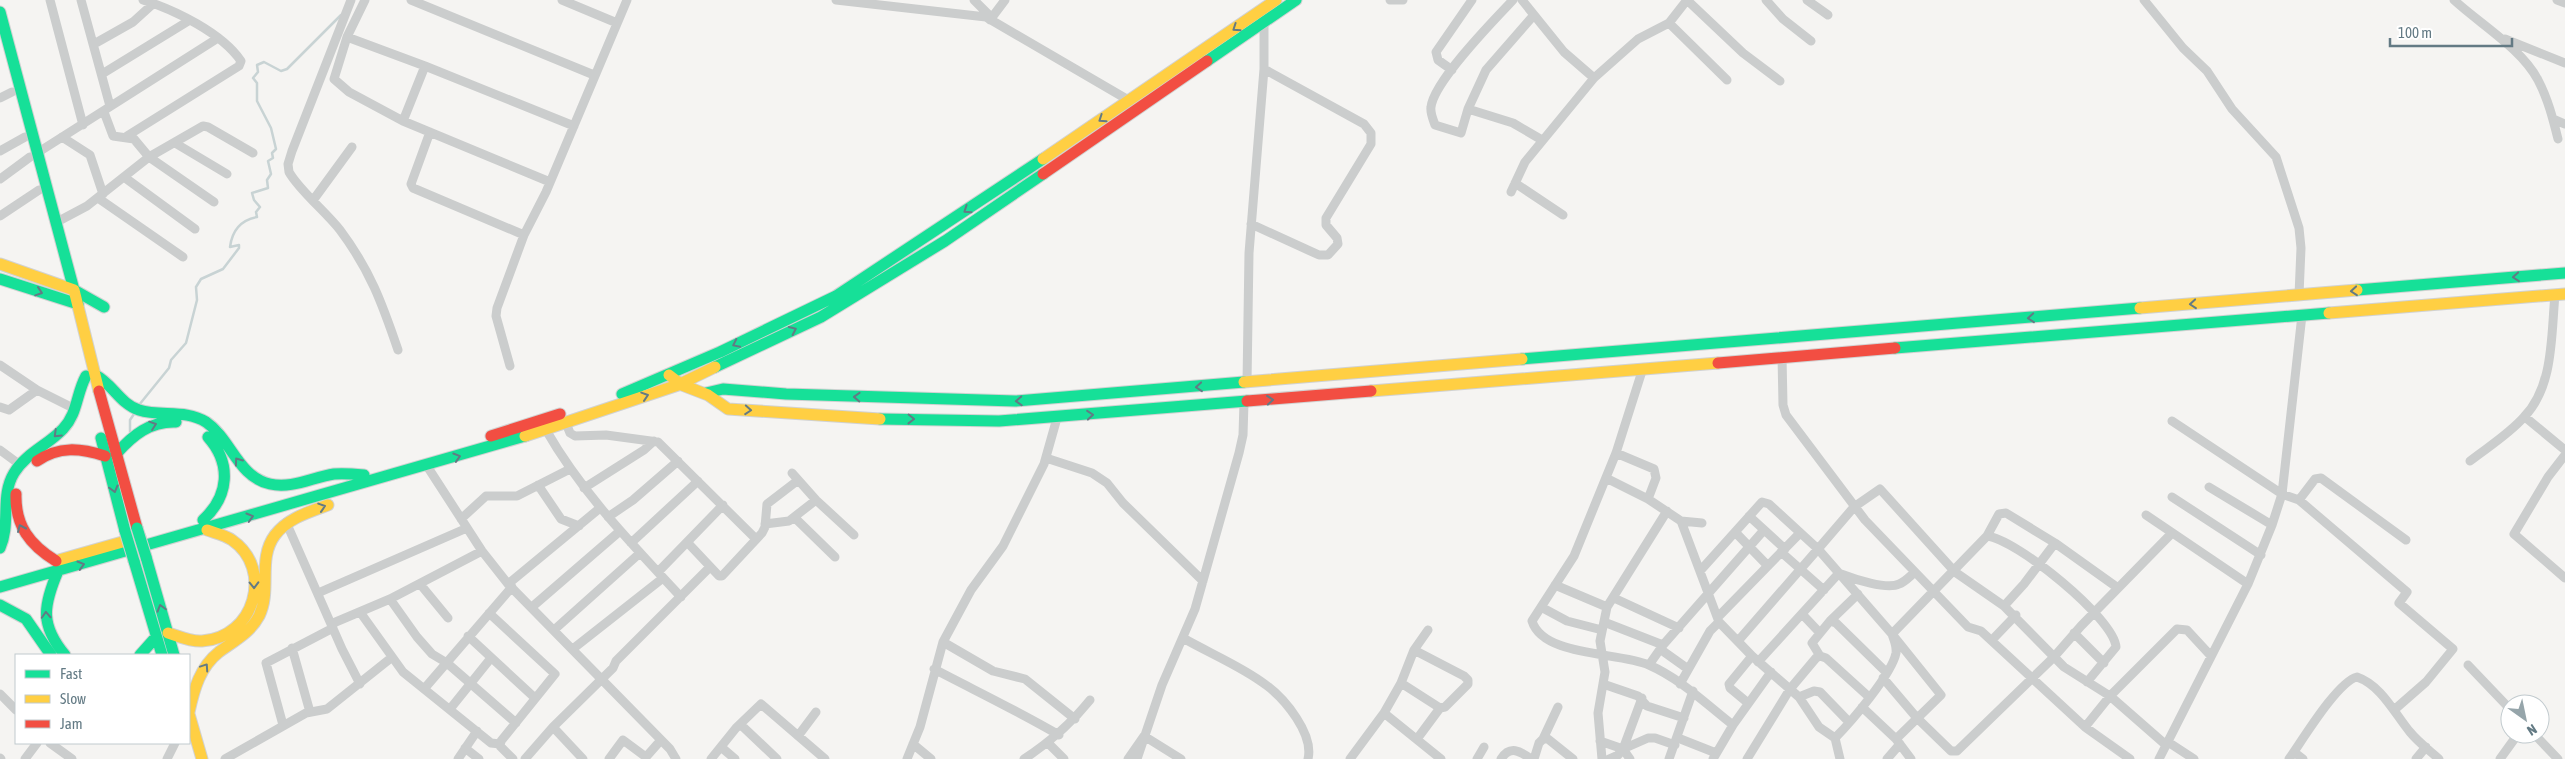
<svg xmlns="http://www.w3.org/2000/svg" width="2565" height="759" viewBox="0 0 2565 759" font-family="'Asap Condensed',sans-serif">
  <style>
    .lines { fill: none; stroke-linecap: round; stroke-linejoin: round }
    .stream { stroke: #c8d3d4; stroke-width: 2.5 }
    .fast-casing { stroke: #d1d2d2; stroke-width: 13 }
    .slow-casing { stroke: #d1d2d2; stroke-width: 13 }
    .jam-casing { stroke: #d1d2d2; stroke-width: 13 }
    .street { stroke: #cbcdcd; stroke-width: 9 }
    .fast { stroke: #16e098; stroke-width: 11 }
    .slow { stroke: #ffcf43; stroke-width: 11 }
    .jam { stroke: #f24e42; stroke-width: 11 }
    .fast-bridge-casing { stroke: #d0d1d1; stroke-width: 13; stroke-linecap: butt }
    .fast-bridge { stroke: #16e098; stroke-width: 11 }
    .oneway { stroke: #637a84 }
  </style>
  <rect width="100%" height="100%" fill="#f5f4f2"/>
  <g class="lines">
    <path class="stream" d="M139,405l30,-37 2,-8 15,-17 11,-43 -1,-13 5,-8 22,-10 16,-21v-3l-9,2c2,-16 11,-27 27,-30l-1,-5 4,-5 -6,-7 -2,-7 16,-5 -1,-8 4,-6 -3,-13 5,-3 -1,-5 4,-4 -5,-21 -14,-27v-18l-4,-5 5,-6 -1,-7 7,-3 17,9 6,-2 54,-54
      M130,432v-12l4,-6"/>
    <defs>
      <path id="fast" d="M0,12l74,278 30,17
        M1207,61l89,-61
        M0,279l78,25
        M2357,290l208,-17
        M1895,348l434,-35
        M1522,359l618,-51
        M715,367l106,-50 124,-76 98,-67
        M95,375c17,8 25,29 44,35 22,7 46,-1 67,12 25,17 32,55 64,62 22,5 43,-7 64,-10 10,-1 20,0 30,1
        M706,393l17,-4 63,5 229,7 229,-19
        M622,394l98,-42 116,-56 207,-137
        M880,419l119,2 248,-20
        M101,438l24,93
        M116,454c17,-19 34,-33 60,-32
        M203,520c26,-24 29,-56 5,-83
        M0,548c11,-24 0,-52 14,-75 12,-20 34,-28 49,-44 15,-16 13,-35 23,-53
        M146,557l28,98
        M134,561l28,94
        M58,571c-15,35 -18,54 7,84
        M0,587l525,-151
        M0,605l26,14 25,36
        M140,655l16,-18"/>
      <path id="slow" d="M1043,159l233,-159
        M0,264l74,26 25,101
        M2140,308l217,-18
        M2329,313l236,-19
        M669,375l13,10 26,10 20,14 152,10
        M1244,382l278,-23
        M1371,391l347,-28
        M525,436l153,-51 37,-18
        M59,560l81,-23
        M168,633c10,3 23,9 34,8 53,-3 72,-72 30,-101 -7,-5 -17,-7 -25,-10
        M189,712c5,-23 11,-45 30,-60 15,-11 31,-19 40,-36 13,-26 -2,-57 16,-81 13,-17 34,-23 53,-30
        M189,714l13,45"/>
      <path id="jam" d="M1043,174l164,-113
        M1718,363l177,-15
        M99,391l38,137
        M1247,401l124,-10
        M491,436l69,-22
        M37,461c22,-15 43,-13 68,-5
        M16,494c-1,32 14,51 40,67"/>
    </defs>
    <use href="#fast" class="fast-casing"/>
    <use href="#slow" class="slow-casing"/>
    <use href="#jam" class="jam-casing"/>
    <path class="street" d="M50,0l33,125
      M81,0l29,106
      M351,0l-59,151 -4,13 1,8c10,18 37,40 51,58 30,40 42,73 58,120
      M365,0l-18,37 -13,42 15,13 54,29 147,61
      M411,0l183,75
      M562,0l55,23
      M836,0l150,17 144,84
      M974,0l18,18
      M1390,0h13
      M1522,0l42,52 30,26
      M1687,0l56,53 37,28
      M1766,0l17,19 28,22
      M1807,0l21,15
      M2144,0l39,48 24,23 25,38 44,48 23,71 2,20 -2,47
      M2454,0c26,24 68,49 84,80 10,19 15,39 20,59
      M2557,0l8,3
      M1534,15l-48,55 -18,39 45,14 29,17
      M990,20l15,-20
      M1669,23l58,57
      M347,37l78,29 149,60
      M2505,39l60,24
      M94,44l39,-22 21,-19
      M1452,70l-14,-10 -2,-8 36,-52
      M102,74l88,-54
      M0,98l12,-6
      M1468,109l-7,24 -26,-8c-2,-6 -5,-12 -4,-18 3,-26 63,-87 82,-107
      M104,112l9,24 21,3 15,18 65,45
      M2553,119l12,5
      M403,121l22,-55
      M430,132l-19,52 2,4 111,47
      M127,136l112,-70 2,-5c-19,-28 -66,-51 -98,-61
      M62,137l28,18 13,39
      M175,143l52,31
      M0,151l25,-14
      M37,153l181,-115
      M124,177l71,52
      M0,179l30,-22
      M1515,183l48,32
      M1511,192l14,-30 69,-84 44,-39 31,-16 18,-23
      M98,198l85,59
      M314,199l38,-52
      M0,216l39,-26
      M55,223l32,-17 62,-49 54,-31 5,1 45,26
      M1251,224l68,31h9l10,-11 -1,-6 -11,-13v-7l45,-74v-11l-7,-9 -100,-55
      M1782,356l1,49 3,10 79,105 103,107 13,4 104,96 45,32
      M0,365l37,25 38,19
      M510,366l-14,-50 1,-8 27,-73 22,-43 81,-192
      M1643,368l-27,85 -42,103 -42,65c11,36 87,31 117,44 32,14 57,39 84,60
      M1247,383l2,-130 15,-184v-48
      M0,407l9,3 28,-20
      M2525,417l40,33
      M2172,421l110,73 17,6 108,92 -8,11 54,46 -27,33 -32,28
      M566,423l4,10 5,3 31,-1 52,7 98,97
      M546,430c36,63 86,114 135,167
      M0,450l19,14
      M1616,453l38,16 2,9 -8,21
      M2565,455l-17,22 -34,57 51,44
      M1046,458l46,15 15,10 16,20 80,78
      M2470,461c18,-14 39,-27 54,-44 30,-31 27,-82 31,-122
      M427,466l55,85 26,33 162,165 6,10
      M792,473l24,27 38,35
      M1606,478l42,21 33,22 21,2
      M538,485l23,34 18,7
      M2209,487l63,38
      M584,488l60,-38 10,-9
      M2172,497l89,58
      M2299,500l16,-21 6,-1 85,62
      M2146,515l102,69
      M1749,516l36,33
      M608,517l25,-17 45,-39
      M795,518l40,39
      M461,519l25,-23h31l53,-27
      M1681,521l38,101 33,34 47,41 20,30 16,11 5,21
      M286,522l56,127 18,35
      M765,524l24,-3 27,-21
      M1735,532l33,34
      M1987,536l12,-22 7,-1 49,30 63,45
      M687,542l32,34h3l40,-43 3,-6 2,-23 30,-23
      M631,543l67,-62
      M1781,552l43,38
      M1700,571l62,-69 7,2 49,45 -80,92
      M658,572l65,-67
      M1841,574c13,5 46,16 58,10 6,-2 11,-8 16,-12
      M420,584l28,34
      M508,584l92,-76
      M1555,585l52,22
      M318,593l149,-65
      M1614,598l65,30
      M390,599l27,38 15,17 15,9 69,60
      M2004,606l20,-22 31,-41
      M532,607l88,-76
      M1541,607l26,14 35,9
      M360,612l43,60 88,71 9,1
      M489,613l66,61 -54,67 -1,5 13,13
      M1802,614l18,19
      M1719,616l81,-83
      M1830,621l28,-27
      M1604,622l59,23
      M331,624l59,-25 92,-48
      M554,630l86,-77
      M2074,633l30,30
      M468,636l67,62
      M1183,638c26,15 60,29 83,47 19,14 48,49 42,74
      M1992,640l24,-25
      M943,642l50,29 32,8 50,40
      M292,648l18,64
      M574,648l89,-70
      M1660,649l28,20
      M1820,656l-8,-13 18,-22 6,2 50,49
      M1758,662l81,-89
      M1649,665l14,-20 101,-115
      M2468,665l42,44
      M934,669c42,22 84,42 125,66
      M1883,678l34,40 34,33h6l96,-93 28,-32 91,-93
      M1401,683l39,25 5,-1 23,-23v-4l-4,-4 -50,-26
      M1603,684l35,12 9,10 37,12
      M1680,684l30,-53 9,-9
      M424,689l88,-102
      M0,694l16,16
      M1799,697l15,-6 6,1 29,30
      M1748,703l-18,-15 -1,-4 23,-28
      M1862,707l34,32 15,20
      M450,709l41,-51
      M1384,713l57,46
      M740,724l37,35
      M283,725l-17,-62 67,-35
      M553,727l30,32
      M2085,727l25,-31 67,-67 10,1 24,26
      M2534,734l24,25
      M798,736l18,-24
      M1678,738l38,15
      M1835,738c16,-16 57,-64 61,-85 1,-7 -2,-13 -4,-19l95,-98c29,3 127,82 129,111l-29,35
      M1417,739l23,-31
      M1543,739l15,-32
      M1896,739l45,-44 -49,-61 -74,-85 36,-42 26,-18 75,83 49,34 60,61 46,29 56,49
      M1600,741l23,8 7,10
      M2168,742l26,17
      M50,743l22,16
      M913,744l18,15
      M1049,744l15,15
      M721,747l14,12
      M465,748l14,11
      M1623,749l19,-51
      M2294,752l9,7
      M0,758l1,1
      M25,759l12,-16
      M167,759l8,-16
      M225,759l81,-46 21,-4 64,-51
      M458,759l19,-28
      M525,759l28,-32 60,-59 3,-7 94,-94
      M609,759l14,-19 23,17 15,-17
      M711,759l25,-31 25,-24 64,55
      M907,759l13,-32 23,-85 28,-52 32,-44 41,-82 13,-46
      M1024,759c26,-17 46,-34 66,-59
      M1128,759l16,-23 37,23
      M1137,759l25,-74 33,-76 44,-156 4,-18 1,-33
      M1350,759l34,-46 17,-30 13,-33 14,-20
      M1477,759l7,-12
      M1501,759c9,-14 19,-8 30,0
      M1534,759l5,-16 4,-4h5l25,20
      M1602,759l-4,-46 7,-41 -5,-31 7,-34 60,-96
      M1609,759l9,-4 5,-6 25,-11h7l20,7
      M1669,759l24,-68
      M1713,759l20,-34 38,-53
      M1747,759l43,-70 26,-31 4,-2 6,2 43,39
      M1887,759l13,-15
      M2159,759l89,-175 24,-59 10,-31 20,-179
      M2289,759c13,-18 48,-77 68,-82 24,8 38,37 53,55 8,10 19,18 29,27
      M2416,759l10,-12
      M2500,759l18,-25"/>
    <use href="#fast" class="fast"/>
    <use href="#slow" class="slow"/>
    <use href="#jam" class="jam"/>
    <defs>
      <path id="fast-bridge" d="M137,528l9,29
        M125,531l9,30"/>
    </defs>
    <use href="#fast-bridge" class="fast-bridge-casing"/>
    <use href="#fast-bridge" class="fast-bridge"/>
  </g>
  <defs><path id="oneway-chevron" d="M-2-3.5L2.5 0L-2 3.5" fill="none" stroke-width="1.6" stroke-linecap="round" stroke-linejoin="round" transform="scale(1.25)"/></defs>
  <g class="oneway">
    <use href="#oneway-chevron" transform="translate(1236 28) rotate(146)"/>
    <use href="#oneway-chevron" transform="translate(1102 119) rotate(146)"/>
    <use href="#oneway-chevron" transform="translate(967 210) rotate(146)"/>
    <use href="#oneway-chevron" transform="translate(2516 277) rotate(175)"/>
    <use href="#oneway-chevron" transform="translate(2354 291) rotate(175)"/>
    <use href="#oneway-chevron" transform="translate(39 292) rotate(18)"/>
    <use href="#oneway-chevron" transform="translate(2193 304) rotate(175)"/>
    <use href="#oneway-chevron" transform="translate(2031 318) rotate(175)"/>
    <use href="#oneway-chevron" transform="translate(793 330) rotate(-25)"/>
    <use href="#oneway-chevron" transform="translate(736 344) rotate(154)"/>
    <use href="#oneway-chevron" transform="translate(1199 387) rotate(175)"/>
    <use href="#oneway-chevron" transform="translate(645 396) rotate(-18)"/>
    <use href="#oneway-chevron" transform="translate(857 397) rotate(-178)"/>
    <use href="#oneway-chevron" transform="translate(1270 400) rotate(-5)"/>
    <use href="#oneway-chevron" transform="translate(1019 401) rotate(177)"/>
    <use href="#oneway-chevron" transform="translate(748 410) rotate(4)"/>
    <use href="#oneway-chevron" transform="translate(1090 415) rotate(-5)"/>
    <use href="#oneway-chevron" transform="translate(911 419) rotate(1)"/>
    <use href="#oneway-chevron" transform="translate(153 425) rotate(-19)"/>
    <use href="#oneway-chevron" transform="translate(57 434) rotate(136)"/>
    <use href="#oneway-chevron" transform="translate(457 457) rotate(-17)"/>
    <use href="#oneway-chevron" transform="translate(238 461) rotate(-126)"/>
    <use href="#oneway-chevron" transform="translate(114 489) rotate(75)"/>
    <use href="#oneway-chevron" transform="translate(322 507) rotate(-18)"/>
    <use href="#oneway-chevron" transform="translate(250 517) rotate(-16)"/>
    <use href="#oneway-chevron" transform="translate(21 528) rotate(-114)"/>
    <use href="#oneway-chevron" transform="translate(81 565) rotate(-16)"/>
    <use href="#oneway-chevron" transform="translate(254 585) rotate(89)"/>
    <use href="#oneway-chevron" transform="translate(161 608) rotate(-106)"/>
    <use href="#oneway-chevron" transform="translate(46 615) rotate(-93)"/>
    <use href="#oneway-chevron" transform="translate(205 667) rotate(-56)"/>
  </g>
  <rect x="15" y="654" width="175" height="90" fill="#ffffff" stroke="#c1cace"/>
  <rect x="25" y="670" width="25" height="8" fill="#16e098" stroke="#c1cace"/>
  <text x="60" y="679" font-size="15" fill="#637a84">Fast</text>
  <rect x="25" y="695" width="25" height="8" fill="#ffcf43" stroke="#c1cace"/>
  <text x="60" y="704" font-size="15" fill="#637a84">Slow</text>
  <rect x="25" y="720" width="25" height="8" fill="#f24e42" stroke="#c1cace"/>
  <text x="60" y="729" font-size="15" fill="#637a84">Jam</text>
  <g transform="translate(2525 719) rotate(147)"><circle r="24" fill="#ffffff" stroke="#c1cace"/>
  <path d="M0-4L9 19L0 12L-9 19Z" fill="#96a5aa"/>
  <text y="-8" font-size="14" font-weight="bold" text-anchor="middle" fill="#637a84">N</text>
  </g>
  <path d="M2390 38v8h122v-8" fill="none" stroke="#637a84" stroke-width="2.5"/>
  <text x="2398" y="38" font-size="15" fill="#637a84" stroke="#ffffff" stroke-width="4" paint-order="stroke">100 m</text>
</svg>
